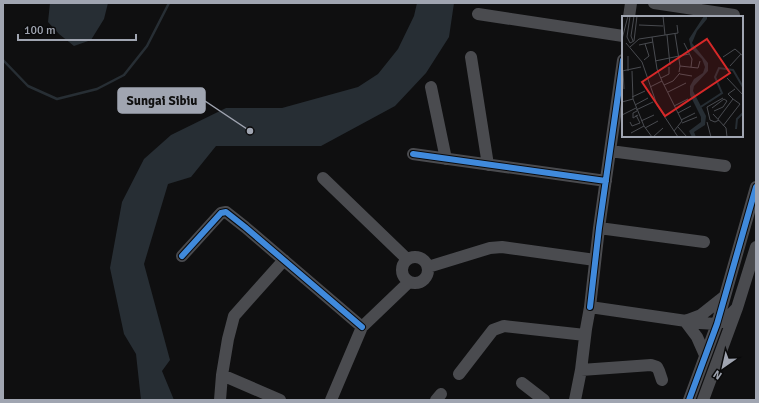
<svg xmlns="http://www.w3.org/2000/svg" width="759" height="403" viewBox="0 0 759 403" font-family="Signika,sans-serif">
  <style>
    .water { fill: #272e34 }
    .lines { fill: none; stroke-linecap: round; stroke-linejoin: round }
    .stream { stroke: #272e34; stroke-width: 2.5 }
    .minor { stroke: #4a4b4f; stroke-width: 12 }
    .cycleway-casing { stroke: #0a0a0b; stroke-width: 8 }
    .cycleway { stroke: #408adc; stroke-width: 6 }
    .inset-river { fill: none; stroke: #272e34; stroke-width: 2 }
    .inset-road { fill: none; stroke: #494b50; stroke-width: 1 }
    .view { fill: #d62828; fill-opacity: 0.15; stroke: #d62828; stroke-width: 2 }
    .inset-edge { fill: none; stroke: #a0a5b1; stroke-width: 2 }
    .leader { fill: none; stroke: #a0a5b1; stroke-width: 1.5 }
    .callout-dot { fill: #a0a5b1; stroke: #0a0a0b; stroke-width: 1.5 }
    .callout { fill: #a0a5b1; stroke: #a0a5b1; stroke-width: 1.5 }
    .callout-label { font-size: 13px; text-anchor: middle; font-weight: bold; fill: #111 }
  </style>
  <rect width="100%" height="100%" fill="#0f0f10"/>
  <path class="water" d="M50,3h58l-4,16 -13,21 -17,6 -15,-12 -11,-12z
    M417,3h37l-5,34 -23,36 -31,33 -74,40h-105l-25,31 -23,7 -24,80 26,96 -8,11 12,29h-33l-5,-46 -12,-20 -14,-66 12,-66 22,-43 27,-24 55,-27h56l76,-21 20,-13 20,-25 16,-33z"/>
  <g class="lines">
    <path class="stream" d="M3,60l25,26 29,13 40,-10 27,-14 23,-29 22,-43"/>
    <path class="minor" d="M654,3l80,12
      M478,14l145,22
      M629,17l2,-14
      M471,57l17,108
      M431,87l15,72
      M610,151l115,15
      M413,154l193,27
      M323,178l84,81
      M599,228l105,14
      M182,256l39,-43 5,-1 19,15 117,100
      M402 270a13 13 0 1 1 26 0a13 13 0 1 1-26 0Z
      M428,267l62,-19 12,-1 93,13
      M590,307l9,-79 24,-168
      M685,321l16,-6 24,-19
      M685,321l12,16 8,18
      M581,370l70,-5 6,2 2,4 3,9
      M459,374l34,-44 11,-4 81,9
      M222,375l58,25
      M522,383l22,17
      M220,400l2,-25 6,-36 6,-23 50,-56
      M331,400l31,-73 47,-45
      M436,400l5,-6
      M575,400l6,-30 5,-41 4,-22 110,16 17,1 10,-6 10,-10
      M689,400l28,-76 39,-137
      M703,400l34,-92 19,-61"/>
    <defs>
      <path id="cycleway" d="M413,154l193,27
        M182,256l39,-43 5,-1 19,15 117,100
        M590,307l9,-79 24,-168
        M689,400l28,-76 39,-137"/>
    </defs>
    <use href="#cycleway" class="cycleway-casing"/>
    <use href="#cycleway" class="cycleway"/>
  </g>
  <g transform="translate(622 16)">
    <rect width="121" height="121" fill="#0f0f10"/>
    <path d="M82,0h3v3l-10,12 -5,12 16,20v8l-14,15 -1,5 13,25 -1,9 -11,7 2,5h-4l-3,-6 12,-9v-5l-11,-22v-9l4,-7 9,-6 2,-6 -3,-8 -11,-11 -2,-9z" fill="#272e34"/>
    <path class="inset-river" d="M77,92l23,-15 -7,-16 4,-9 14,2 10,17M114,113l1,-10 6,-6"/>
    <path class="inset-road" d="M8,0l-3,21 3,6 4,-2M41,0l2,19M17,9l24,1M53,18l5,32 -1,6M45,19l3,30M0,23l6,-23M11,25l-2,-5 3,-20M12,25l3,-25M4,27l16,19 15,43 21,32M62,27l8,16 -1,8M17,29l14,-3M8,31l9,-8 39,-6 -1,-8M101,41l12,-8 8,7M22,44l5,-4 -4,-12M33,45l34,-7M58,50l18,2 2,-7M108,50l11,-12M0,55l19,-4M1,55l1,18M6,55v-15M10,55l1,28M58,58l12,2M39,62l8,-4v-7M105,62l16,17M40,65l20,40 -8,10M42,69l9,-4 7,-8 -2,2M28,71l12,-6 -5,-12 -5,-32M46,76l18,-9M10,81l13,-6M0,86l11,-3 11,27 8,11M13,89l13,-7M52,90l14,-7M90,92l12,-9 3,2 -4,6 -9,4M14,94l17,-8M15,95l-4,2v5l5,-3M56,97l13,-7M91,98l13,14 1,9M0,99l14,-7M96,103l15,-20 -5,-5 7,-5M59,104l14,-7M97,104l-4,2 -5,-2 -3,-13 16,-9M19,105l13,-6M8,106l2,4 8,-3 -4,-8M85,106l4,15M60,107l15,-6M101,110l17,-22 -7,-5M56,111l9,10M23,112l13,-7M9,117l13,-7M31,121l10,-9"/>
    <path class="view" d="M85,23l23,34 -65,43 -23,-34z"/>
    <rect width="121" height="121" class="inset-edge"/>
  </g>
  <path class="leader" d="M250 131L205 101"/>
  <circle class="callout-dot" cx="250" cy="131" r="4"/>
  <rect class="callout" x="118" y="88" width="87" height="25" rx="4"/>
  <g class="callout-label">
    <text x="162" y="105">Sungai Sibiu</text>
  </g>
  <rect width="759" height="403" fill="none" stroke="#a0a5b1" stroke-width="8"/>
  <g transform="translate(723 367) rotate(214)" stroke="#0a0a0b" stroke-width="3" paint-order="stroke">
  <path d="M0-3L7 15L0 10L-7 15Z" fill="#a0a5b1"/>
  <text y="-6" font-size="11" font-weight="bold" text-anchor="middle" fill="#a0a5b1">N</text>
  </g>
  <path d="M18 34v6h118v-6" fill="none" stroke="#a0a5b1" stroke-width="2"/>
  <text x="24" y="34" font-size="12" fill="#a0a5b1" stroke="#0a0a0b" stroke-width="3" paint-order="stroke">100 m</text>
</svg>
